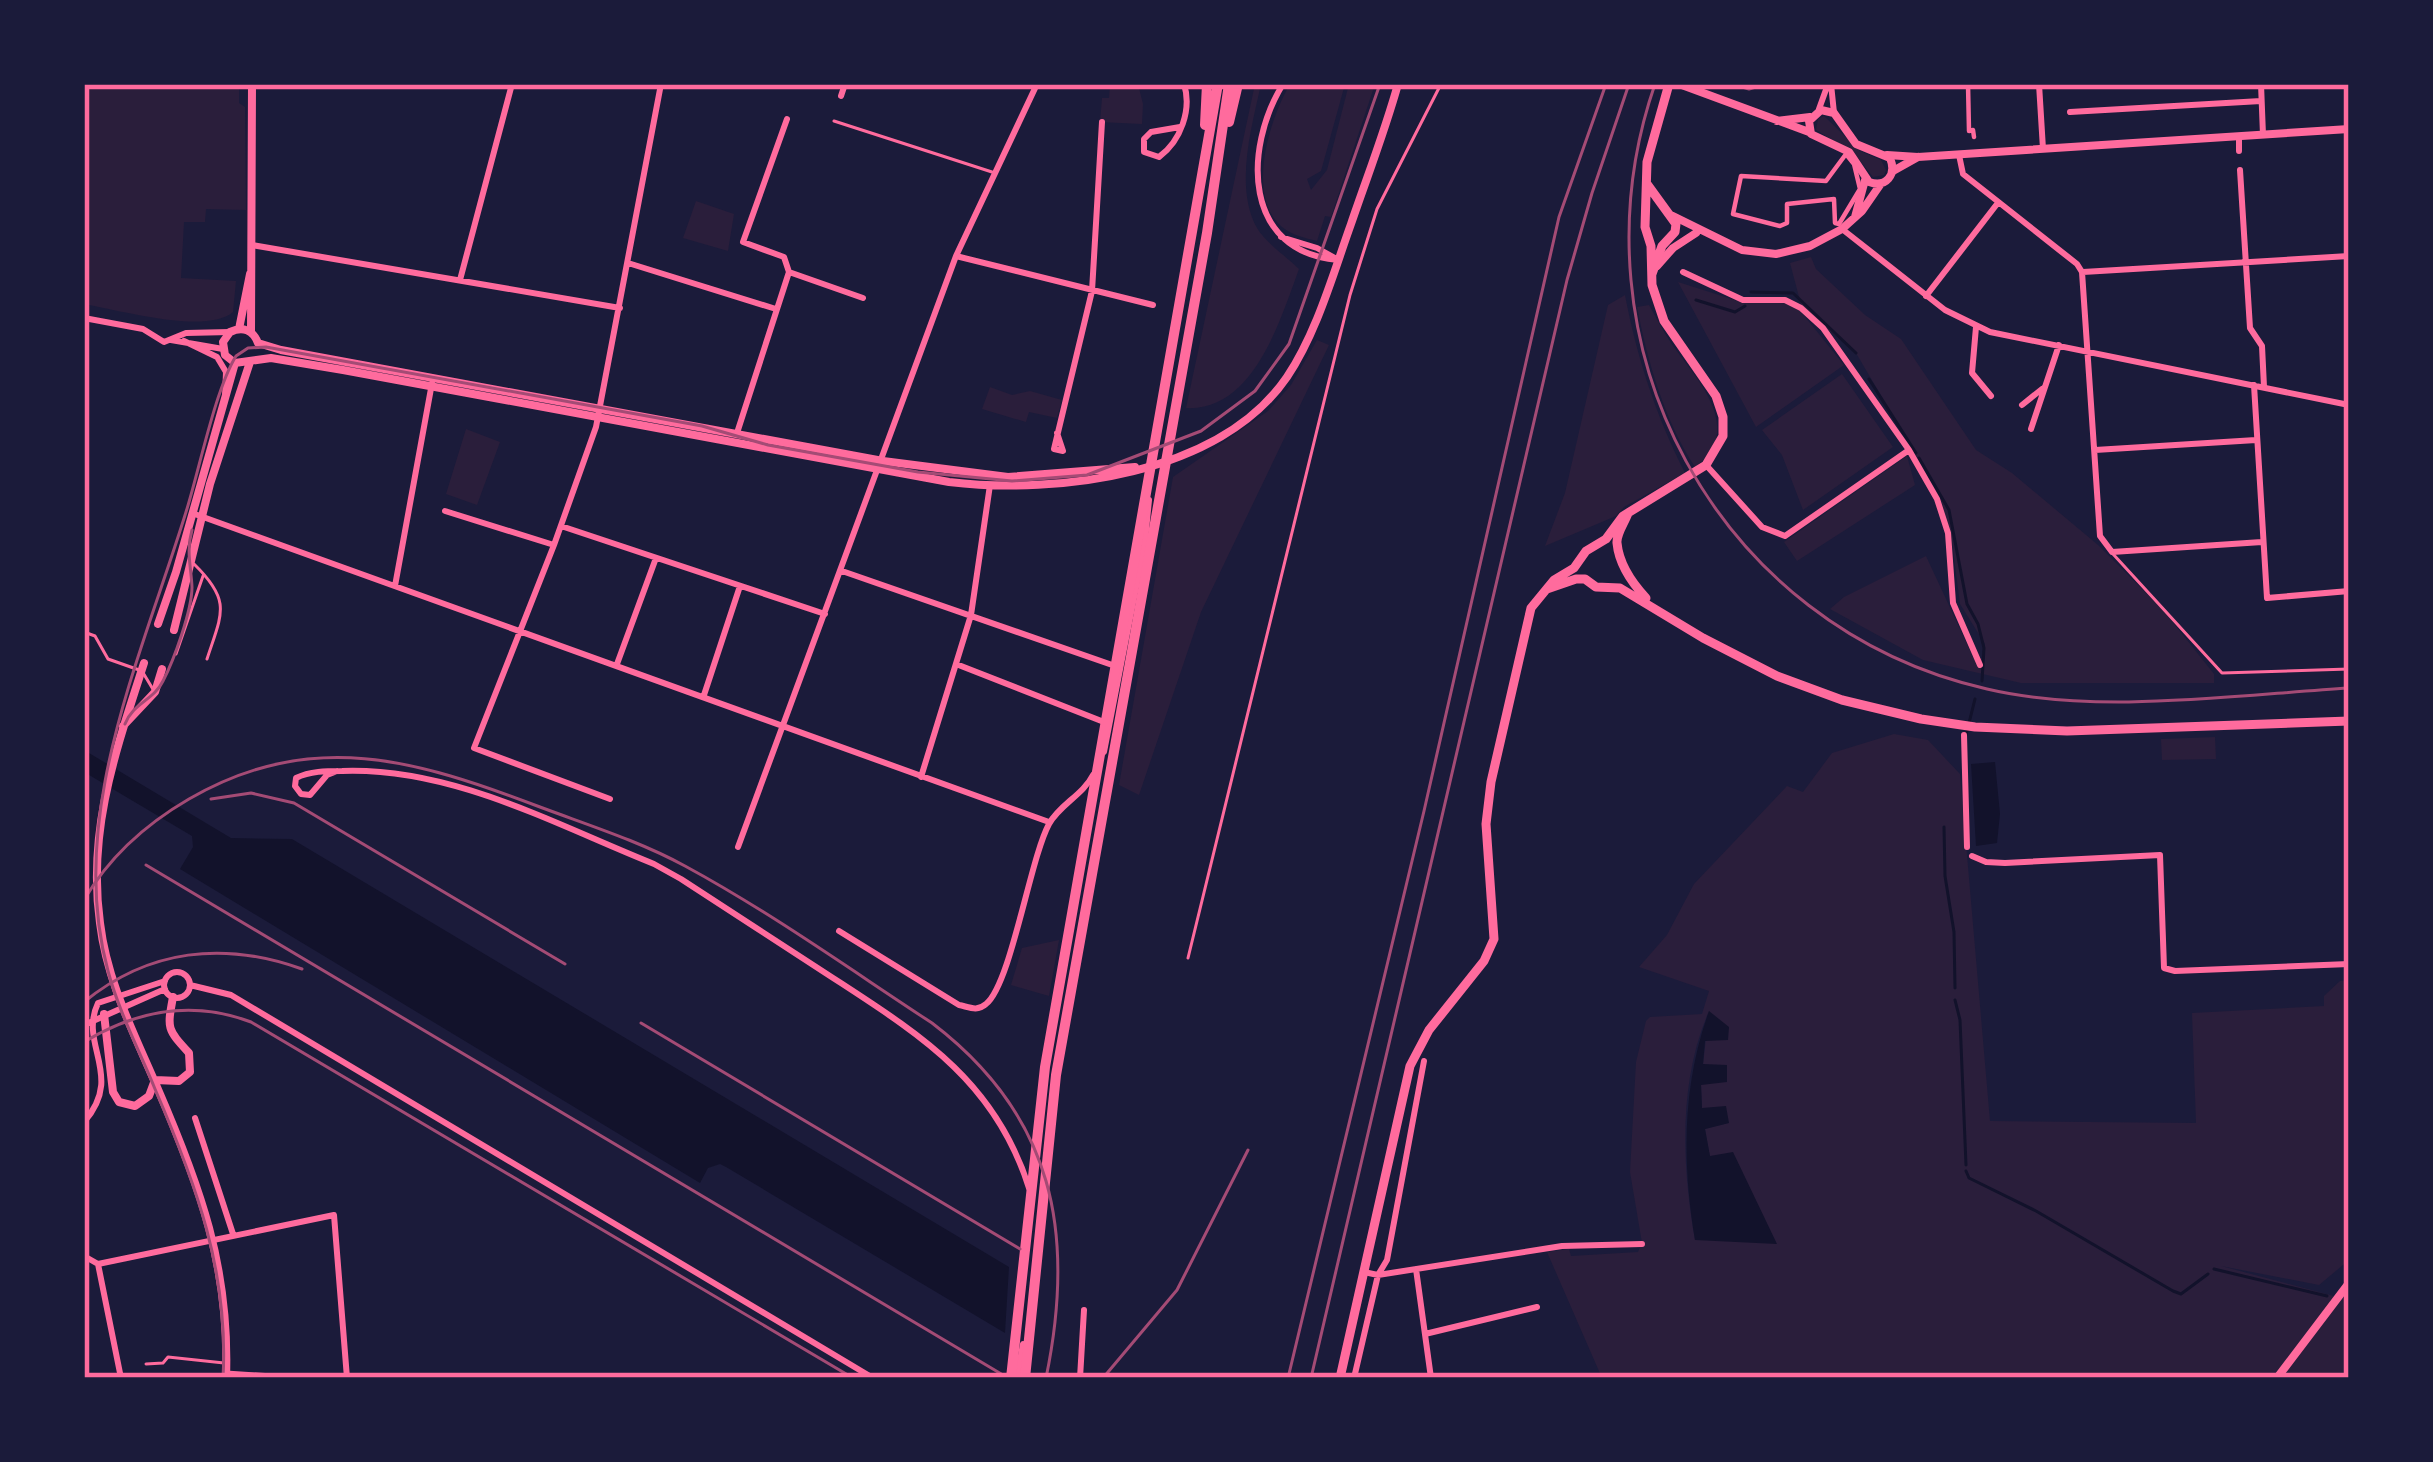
<svg xmlns="http://www.w3.org/2000/svg" width="2433" height="1462" viewBox="0 0 2433 1462" font-family="Manrope,sans-serif">
  <style>
    .green { fill: #2a1e3b; fill-rule: evenodd }
    .water { fill: #12122b }
    .lines { fill: none; stroke-linecap: round; stroke-linejoin: round }
    .stream { stroke: #12122b; stroke-width: 3 }
    .service { stroke: #ff6b9d; stroke-width: 3 }
    .pedestrian { stroke: #ff6b9d; stroke-width: 4.5 }
    .minor { stroke: #ff6b9d; stroke-width: 6 }
    .tertiary { stroke: #ff6b9d; stroke-width: 8 }
    .secondary { stroke: #ff6b9d; stroke-width: 8 }
    .primary { stroke: #ff6b9d; stroke-width: 9 }
    .motorway { stroke: #ff6b9d; stroke-width: 10 }
    .tram { stroke: #a44b75; stroke-width: 3 }
    .rail { stroke: #a44b75; stroke-width: 3 }
    .neatline { fill: none; stroke: #ff6b9d; stroke-width: 4.5 }
  </style>
  <rect width="100%" height="100%" fill="#1b1b3a"/>
  <path class="green" d="M84,84h155v19l6,4 1,103 -40,-1 -1,13h-21l-3,56 55,3 -3,31c-27,23 -114,-2 -149,-8z
    M1110,84h28l5,20 -1,20 -42,-2 2,-24h7z
    M1255,84h6c-9,42 -27,103 -4,144 9,15 30,29 42,41 -19,52 -46,143 -113,139z
    M1290,84h55l-24,87 -14,8 4,11 16,-20 22,-86h26l-44,133 -6,-1 -8,25c-12,-3 -25,-6 -35,-14 -37,-31 -12,-109 8,-143z
    M1824,116l36,35 21,9 5,10 -2,5 -11,2 -20,-25 -37,-22 2,-11z
    M696,201l38,13 -6,37 -45,-13z
    M1811,257l5,12 49,46 36,24 75,111 36,23 86,72 65,65 51,64v9h-193l-98,-23 -93,-51 14,-12 82,-41 47,101 12,2v-15l-25,-40 -9,-69 -11,-39 -84,-143 -54,-45 -12,-45z
    M1678,282l63,20h52l51,63 -88,62z
    M1625,295c12,63 31,121 60,178l-61,34 -8,9 -71,30 20,-53 43,-188z
    M1649,305c8,14 15,28 24,41 26,35 72,85 22,121 -31,-48 -47,-104 -58,-160z
    M1317,340l12,5 -128,267 -62,183 -20,-10 54,-308 95,-66 23,-26z
    M1842,374l51,73 -90,63 -21,-55 -20,-25z
    M990,387l22,8 18,-4 32,9 -5,18 -28,-6 -3,10 -44,-13z
    M466,429l34,13 -23,63 -31,-11z
    M1907,456l8,29 -118,76 -13,-19z
    M1894,734l34,6 32,34 30,347 206,2 -4,-110 132,-7v-10l16,-15 9,-1v280l-30,25 -98,-19 124,33 4,-4v83h-747l-55,-126 22,-3 2,7 67,-4 4,-9 -12,-71 6,-110 10,-41 4,-4 52,-3 7,-23 -70,-24 28,-32 27,-51 93,-98 16,6 29,-39zM1709,1011l-6,54h23l-25,20 1,24 26,14 -23,6 5,28 23,-4 9,24 -47,63c-13,-74 -17,-158 14,-229z
    M2215,737l1,22 -54,1 -1,-21z
    M1059,940l-10,56 -38,-11 11,-37z"/>
  <path class="water" d="M84,750l147,88 61,1 717,428 -4,66 -279,-166 -6,-3 -12,4 -8,15 -520,-314 13,-22 -1,-11 -108,-64z
    M1995,762l5,52 -3,29 -21,3 -5,-82z
    M1709,1011l20,16 -1,13 -23,1 -2,23 24,1v17l-26,3 1,23 24,-2 3,17 -24,6 5,27 23,-4 44,92 -82,-4c-13,-78 -13,-154 14,-229z"/>
  <g class="lines">
    <path class="stream" d="M1751,292l42,1 63,60
      M1696,300l39,12 10,-6
      M1869,379l47,74
      M1919,458l30,52 18,94 11,20 6,24 -2,33
      M1966,735l9,-36
      M1944,827l1,49 9,56 1,56
      M1955,1000l5,20 6,145
      M1966,1171l3,7 67,33 137,80 8,3 27,-20
      M2214,1269l113,27
      M2349,1302v-1"/>
    <path class="service" d="M834,121l158,51
      M2113,554l109,119 127,-4
      M194,564c38,37 28,49 13,95
      M84,632l11,4 13,23 34,12 12,20
      M176,654l27,-78
      M1188,958l162,-663 27,-86 64,-125
      M146,1364l17,-1 5,-6 56,6
      M226,1372l76,5"/>
    <path class="pedestrian" d="M1968,84l1,47 4,-1 1,7
      M1846,154l8,10 6,25 -21,35 -4,-1 -1,-24 -47,5v19l-7,3 -47,-12 8,-38 85,5z"/>
    <path class="minor" d="M1283,84c-40,65 -40,168 55,176
      M1831,84l3,29
      M2039,84l4,65
      M2261,84l2,51
      M841,96l4,-12
      M1819,109l9,-25
      M2070,112l191,-11
      M1180,127l-29,5 -7,7v13l15,5c22,-16 33,-48 25,-73
      M2239,136v15
      M1959,155l4,19 114,90 5,8 18,264 12,16 150,-10
      M2240,170l10,158 12,18 2,41
      M1842,229l103,81 45,22 359,73
      M1281,237l36,11 18,10
      M252,245l368,63
      M956,256l197,49
      M628,263l148,46
      M789,272l74,26
      M1683,272l60,28h42l16,8 22,20 86,122
      M2083,272l266,-16
      M460,280l52,-196
      M1926,296l71,-92
      M84,318l59,11 21,13 22,-9 44,-1
      M1976,327l-4,46 19,23
      M171,340l52,9
      M184,341l33,16 9,15 -1,25
      M2254,385l13,213 82,-7
      M2022,405l20,-16
      M2031,429l28,-84
      M737,433l52,-161 -5,-15 -41,-15 44,-123
      M1057,433l6,18 -9,-2 38,-158 10,-169
      M2095,450l161,-10
      M1706,465l56,62 23,9 124,-86 28,49 11,34 5,70 27,62
      M445,511l109,34
      M192,513l857,309
      M561,526l264,88
      M842,571l276,96
      M395,586l37,-203
      M617,664l39,-106
      M956,664l148,58
      M704,695l36,-109
      M1964,735l3,112
      M1104,752l41,-211 4,-41
      M337,771l-10,4 -17,20 -9,-1 -6,-8 1,-8c14,-7 30,-7 46,-7 110,-4 212,53 312,93l27,15c50,32 99,65 149,97 89,58 165,104 199,212
      M921,777l50,-162 19,-130
      M610,799l-136,-51 80,-203 42,-118 65,-343
      M738,847l218,-591 81,-172
      M1972,856l14,6 19,1 155,-8 4,113 11,3 174,-7
      M839,931l120,74c10,2 18,7 27,-1 25,-20 44,-145 63,-180 10,-19 34,-29 44,-49
      M164 985a13 13 0 1 1 26 0a13 13 0 1 1-26 0Z
      M190,985l41,10 642,383
      M84,1025l81,-36
      M195,1118l38,116
      M84,1122c41,-47 -6,-77 14,-119l67,-22
      M84,1256l14,8
      M98,1264l236,-49 13,163
      M98,1264l23,114
      M1416,1269l15,109
      M1364,1272l14,3 184,-29 80,-2
      M1425,1334l112,-27
      M1017,1378l6,-34
      M1080,1378l4,-68
      M1354,1378l24,-103 9,-15 37,-199"/>
    <path class="tertiary" d="M1887,155l31,2 431,-28
      M1893,171l25,-14
      M2277,1378l72,-95"/>
    <path class="secondary" d="M1679,84l130,48
      M1821,110l13,3 22,31 34,14c7,17 -4,30 -21,24l-20,-30 -38,-18 -2,-13z
      M1777,121l33,-4
      M1673,216l69,34 34,4 34,-8 32,-17 20,-18 18,-26
      M1855,217l10,-37
      M1657,266l16,-18 23,-15
      M239,329l11,-55
      M251,331l1,-247
      M235,363l36,-5 72,12 606,112c108,13 271,-7 338,-105 30,-45 46,-103 64,-153 16,-47 34,-93 47,-140
      M235,363l-10,-8 -2,-13 7,-10c13,-6 23,-2 28,11l23,7 602,111 125,16 127,-10
      M158,624l18,-52 59,-209
      M174,630l36,-146 40,-122
      M144,663c-28,87 -57,167 -44,260 7,59 34,110 57,164 43,99 73,181 69,291
      M123,726l32,-34 7,-23
      M104,1014l9,78 6,10 16,4 14,-10 6,-16 24,1 11,-9 -1,-19c-22,-24 -22,-24 -16,-56"/>
    <path class="primary" d="M1647,184l29,40 -1,8 -13,14 -10,28
      M1628,513c-3,9 -12,21 -11,30 2,21 15,40 29,55
      M1547,589l29,-10h9l11,8 24,1 83,50 74,38 65,24 79,19 54,8 92,4 282,-10
      M1340,1378l70,-312 19,-36 55,-69 10,-22 -8,-115 5,-42 40,-174 23,-28 20,-12 12,-17 20,-12 17,-23 83,-51 17,-29v-19l-7,-21 -52,-75 -12,-36 -1,-39 -6,-19 2,-65 22,-78"/>
    <path class="motorway" d="M1229,122l9,-38
      M1205,125l2,-41
      M1011,1378l34,-311 173,-983
      M1025,1378l31,-303 151,-842 22,-149"/>
    <path class="tram" d="M1732,84l17,5 17,-5
      M125,724c8,-21 29,-24 38,-43 11,-21 29,-71 29,-94 -1,-21 -6,-36 0,-57
      M223,1378c6,-106 -27,-194 -68,-289 -16,-39 -36,-77 -47,-118 -42,-154 33,-313 78,-459 13,-41 29,-122 50,-156l12,-8 18,-1 436,79 66,19 150,27 94,9 75,-6 114,-44 54,-40 34,-47 91,-260"/>
    <path class="rail" d="M1655,84c-90,260 62,544 332,605 111,26 248,6 362,-1
      M211,799l40,-6 43,10 271,161
      M146,865l857,510
      M84,900c25,-43 62,-76 105,-101 123,-71 228,-39 351,8 48,18 99,34 145,59 85,46 166,104 247,157 122,93 144,210 114,355
      M84,1002c65,-53 140,-61 218,-33
      M641,1023l379,226
      M84,1042c53,-32 109,-42 167,-20l602,356
      M1103,1378l74,-88 71,-140
      M1288,1378l136,-567 135,-594 47,-133
      M1311,1378l256,-1098 25,-87 37,-109"/>
  </g>
  <rect width="2433" height="1462" fill="none" stroke="#1b1b3a" stroke-width="174"/>
  <rect x="87" y="87" width="2259" height="1288" class="neatline"/>
</svg>
